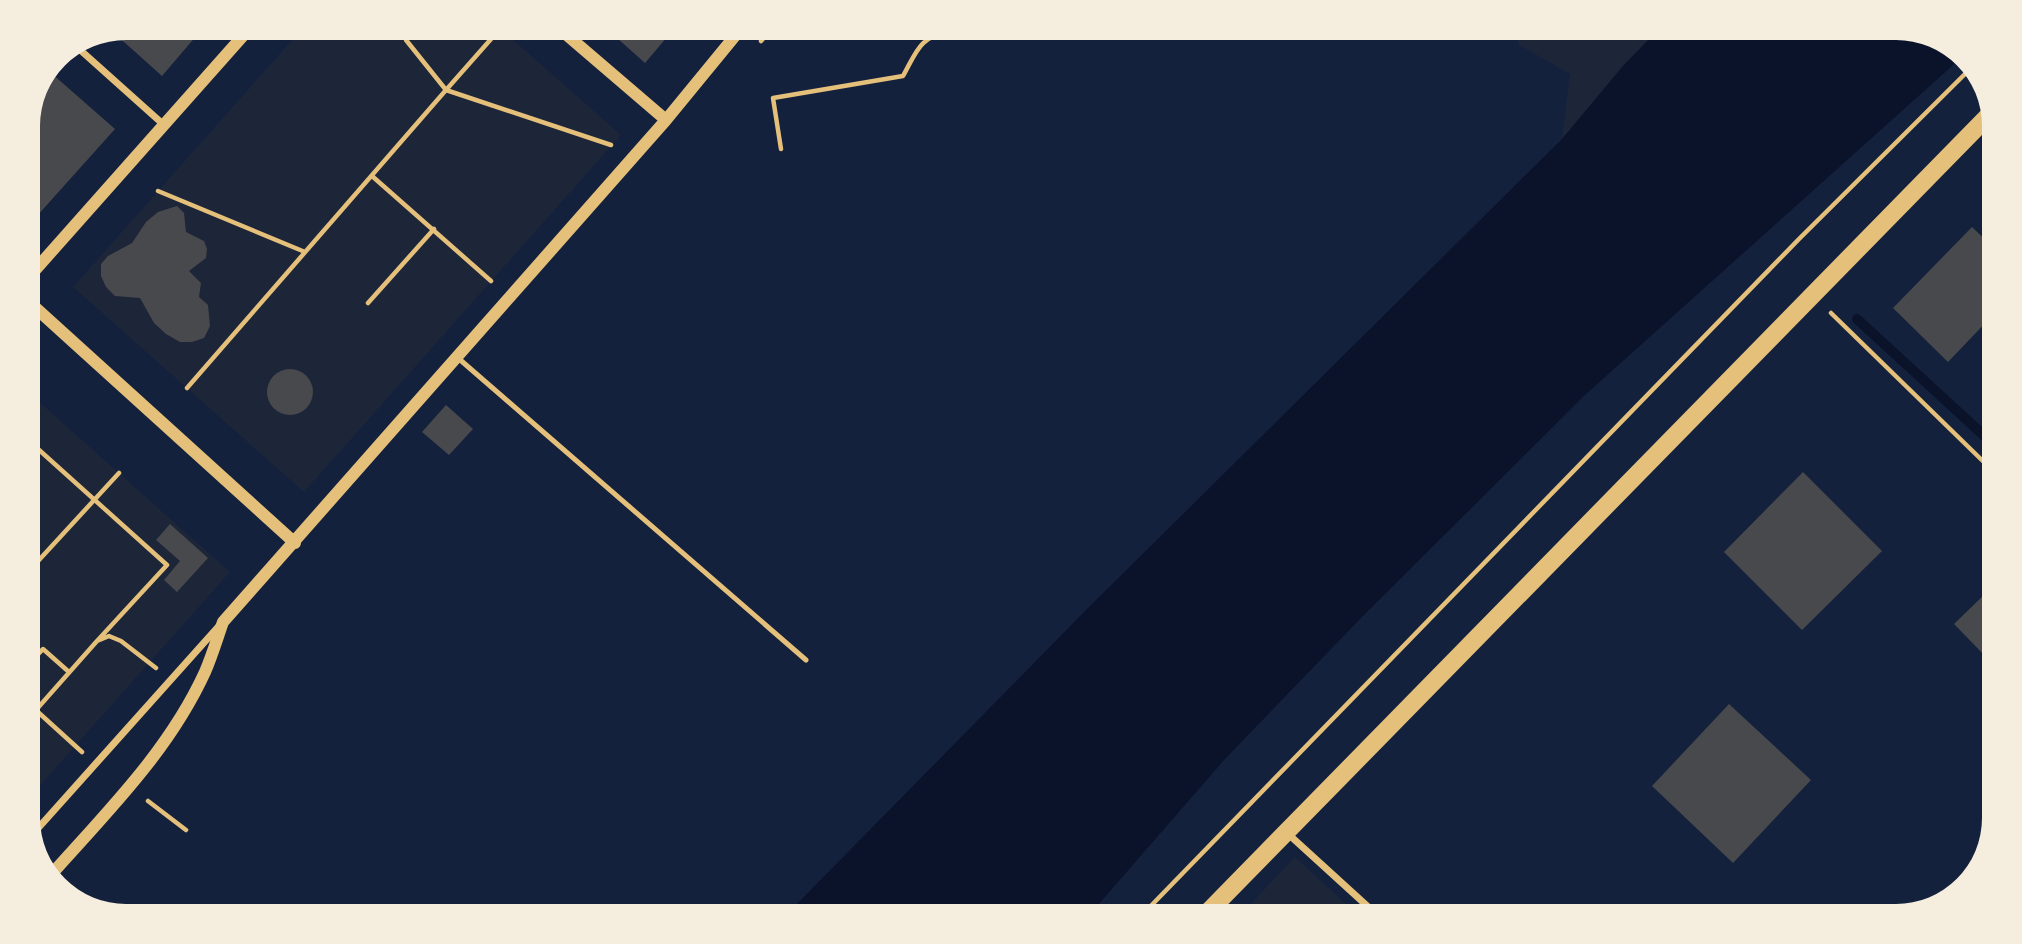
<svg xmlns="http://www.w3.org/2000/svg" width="2022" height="944" viewBox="0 0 2022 944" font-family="'Asap Condensed',sans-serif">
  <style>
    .green { fill: #1d2539 }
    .water { fill: #0b132b }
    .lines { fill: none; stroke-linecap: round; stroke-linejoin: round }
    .stream { stroke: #0b132b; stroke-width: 10 }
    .building { fill: #48494c }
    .path { stroke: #e5c07b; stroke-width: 4.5 }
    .service { stroke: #e5c07b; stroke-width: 5 }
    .minor { stroke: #e5c07b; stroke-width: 7 }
    .tertiary { stroke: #e5c07b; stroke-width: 12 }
    .primary { stroke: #e5c07b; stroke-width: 18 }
  </style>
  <rect width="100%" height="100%" fill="#14213d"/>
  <path class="green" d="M302,29l200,1 119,105 -317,357 -231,-205z
    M1516,34h138l-31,32 -61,73 8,-65 -51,-29z
    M28,392l202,180 -202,227z
    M1295,857l62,57 -115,-1z"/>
  <path class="water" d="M1654,34l280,2 27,22 -376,337 -224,223 -136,141 -134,154 -301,-2 297,-302 475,-470 61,-73z"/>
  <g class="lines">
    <path class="stream" d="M1857,319l134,123"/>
  </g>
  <path class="building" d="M127,28h76l-41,48 -48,-43z
    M608,30h65l-28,33z
    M50,72l65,57 -87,97v-83l7,-7 -7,-6v-9z
    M177,206l7,7 2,19 18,9 3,8 -1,9 -17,13 12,12 -2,14 9,8 2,21 -6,12 -12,4h-12l-14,-8 -12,-11 -14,-25 -25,-2 -9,-9 -5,-11v-12l7,-8 24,-13 14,-21 12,-10z
    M1972,227l21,20 -1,69 -44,46 -55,-54z
    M267 392a23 23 0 1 1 46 0a23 23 0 1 1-46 0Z
    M446,405l27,24 -24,26 -27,-23z
    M1803,472l79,79 -80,79 -78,-78z
    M170,524l38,34 -31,34 -13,-12 16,-19 -24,-21z
    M1989,590l-1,69 -34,-35z
    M1729,704l82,76 -78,83 -81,-77z"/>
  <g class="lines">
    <path class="path" d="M499,30l-53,60 165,55
      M761,41l9,-10
      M781,149l-8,-51 130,-22c14,-25 16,-39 47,-45
      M372,176l119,105
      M158,191l147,61
      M368,303l66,-74
      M1831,313l159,155
      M187,388l259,-298 -40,-50v-11
      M28,440l139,125 -70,76
      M28,572l91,-99
      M28,665l15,-16 26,23
      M28,703l54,49
      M28,719l69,-78 12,-5 12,5 35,27
      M148,801l38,29
      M1144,913l655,-674 173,-172"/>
    <path class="service" d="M458,358l348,302"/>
    <path class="minor" d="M78,48l86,77
      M1286,832l90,82
      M32,835l186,-208"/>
    <path class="tertiary" d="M561,30l105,90
      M28,278l221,-249
      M28,301l267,242
      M50,876c56,-63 119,-125 155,-204 7,-16 12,-33 18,-50l443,-502 73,-89"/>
    <path class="primary" d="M1207,913l784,-800"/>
  </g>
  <path d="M0 0H2022V944H0ZM126 40H1896A86 86 0 0 1 1982 126V818A86 86 0 0 1 1896 904H126A86 86 0 0 1 40 818V126A86 86 0 0 1 126 40Z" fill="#f5edde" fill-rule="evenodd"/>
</svg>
